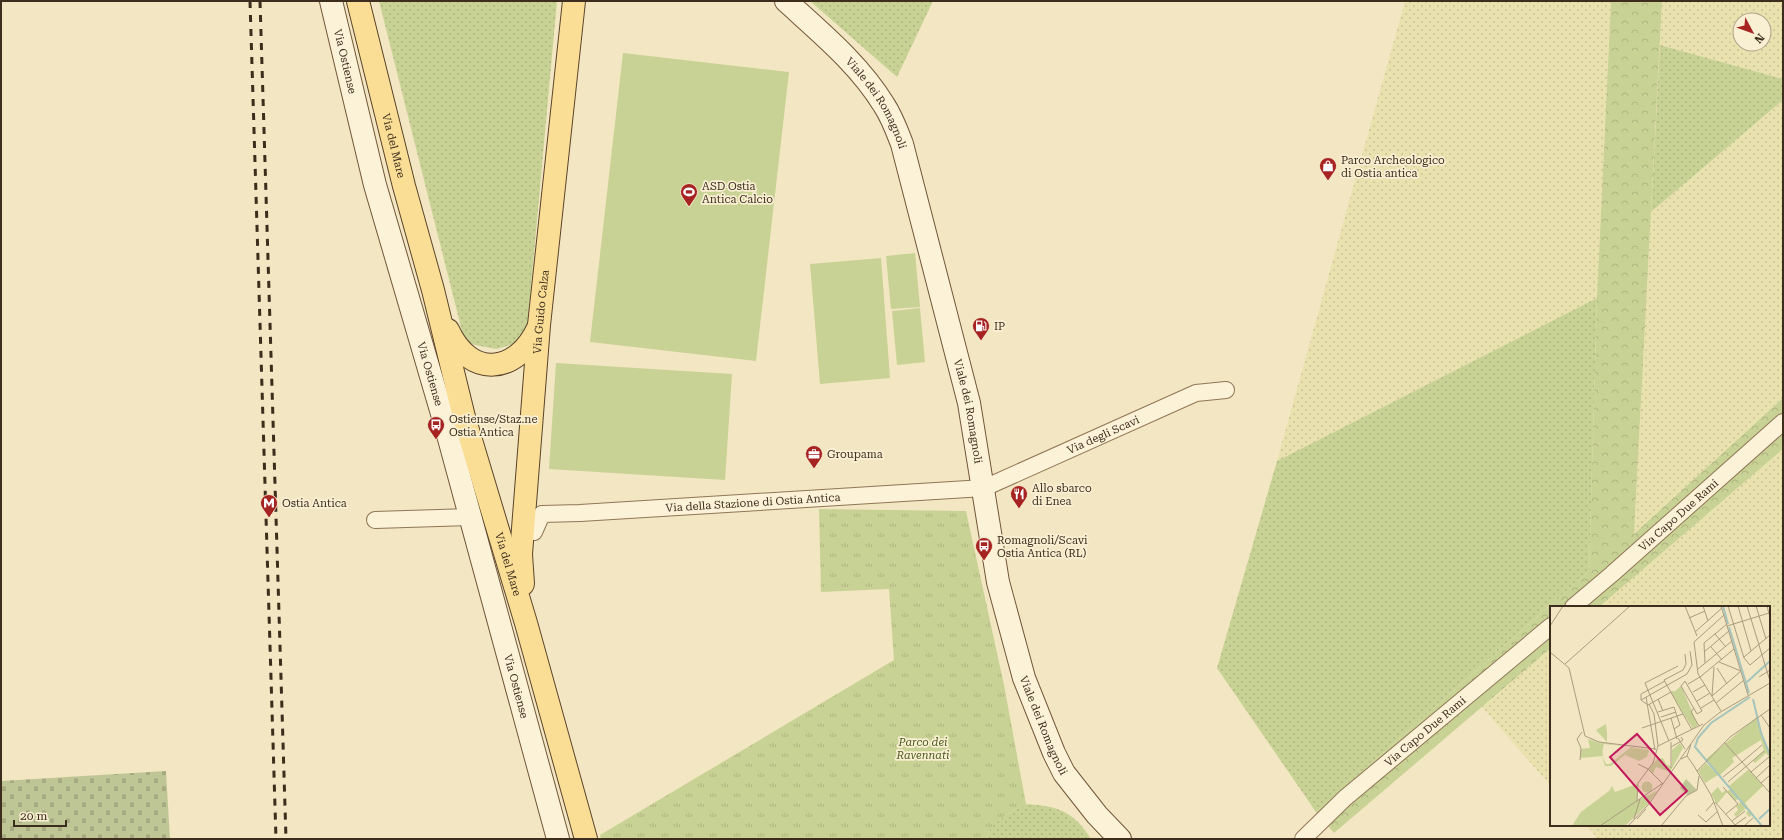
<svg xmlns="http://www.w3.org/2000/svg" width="1784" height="840" viewBox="0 0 1784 840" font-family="'Roboto Serif',serif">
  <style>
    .farmland { fill: url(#farmland-dots); fill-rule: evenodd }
    .grass { fill: url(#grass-dots) }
    .forest { fill: url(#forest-crowns) }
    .cemetery { fill: url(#cemetery-stones) }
    .park { fill: url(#park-tufts) }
    .pitch { fill: #c9d295 }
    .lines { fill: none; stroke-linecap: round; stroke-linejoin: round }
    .street-casing { stroke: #8f7657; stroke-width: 18 }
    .secondary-casing { stroke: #71573a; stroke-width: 24 }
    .primary-casing { stroke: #5c442b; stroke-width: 24 }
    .street { stroke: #fcf2d7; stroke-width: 16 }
    .secondary { stroke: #fcf2d7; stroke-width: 22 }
    .primary { stroke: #fade96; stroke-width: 22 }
    .rail { stroke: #3d2d1d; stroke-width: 3; stroke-dasharray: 7 7; stroke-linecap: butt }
    .labels { text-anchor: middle; stroke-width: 3.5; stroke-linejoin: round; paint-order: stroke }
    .street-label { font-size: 11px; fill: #3d2d1d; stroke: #f9efd3 }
    .poi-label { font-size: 11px; fill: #3d2d1d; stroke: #f9efd3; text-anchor: start }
    .park-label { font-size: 11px; font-style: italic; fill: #4b5c21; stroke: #f9efd3 }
    .inset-river { fill: none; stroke: #a5c5bc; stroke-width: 2 }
    .inset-road { fill: none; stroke: #aa9c80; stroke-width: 1 }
    .view { fill: #c2185b; fill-opacity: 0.15; stroke: #c2185b; stroke-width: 2 }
    .inset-edge { fill: none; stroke: #3d2d1d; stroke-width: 2 }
  </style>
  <defs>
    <pattern id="farmland-dots" width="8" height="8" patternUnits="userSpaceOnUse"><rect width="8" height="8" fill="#e9e2af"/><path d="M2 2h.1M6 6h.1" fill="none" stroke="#c9c296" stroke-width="1.8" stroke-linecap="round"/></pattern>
    <pattern id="grass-dots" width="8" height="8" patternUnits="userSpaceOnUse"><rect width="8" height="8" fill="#c9d295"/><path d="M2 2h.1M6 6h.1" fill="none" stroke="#aeb580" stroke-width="1.8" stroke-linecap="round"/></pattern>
    <pattern id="forest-crowns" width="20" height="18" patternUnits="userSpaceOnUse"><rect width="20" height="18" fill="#c9d295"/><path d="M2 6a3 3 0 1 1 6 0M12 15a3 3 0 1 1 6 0" fill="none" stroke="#aeb580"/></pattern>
    <pattern id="cemetery-stones" width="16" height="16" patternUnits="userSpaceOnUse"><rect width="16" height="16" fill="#bfc695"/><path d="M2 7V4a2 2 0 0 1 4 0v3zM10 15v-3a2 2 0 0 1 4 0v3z" fill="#a5aa80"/></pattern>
    <pattern id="park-tufts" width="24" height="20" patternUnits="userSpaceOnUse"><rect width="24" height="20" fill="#c9d295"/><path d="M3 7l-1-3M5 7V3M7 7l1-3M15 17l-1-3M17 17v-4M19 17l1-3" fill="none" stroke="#aeb580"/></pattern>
  </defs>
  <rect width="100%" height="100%" fill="#f3e6c2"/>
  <path class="farmland" d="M1405,1h206l-14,297 -320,163z
    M1662,1h121v78l-123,-34zM1740,20h24v24h-24z
    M1783,100v298l-149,136 17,-322z
    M1783,449v390h-185l-12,-14h183v-218h-170z
    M1551,648v138l-69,-79z"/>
  <path class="grass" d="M379,1h178l-31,340 -30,8 -31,-6z
    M810,1h123l-36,76z
    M1660,45l123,34v21l-132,112z
    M1597,298l-8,273 -273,241 -99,-144 60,-207z
    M1026,804c31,2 48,7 65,35h-105c4,-18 25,-27 40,-35z"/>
  <path class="forest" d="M1611,1h51l-28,533 149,-136v51l-184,158h-48v41l-217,185 -18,-21 273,-241 8,-273z"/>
  <path class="cemetery" d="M166,771l4,68h-169v-58z"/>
  <path class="park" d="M819,509l147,2 38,174 22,119c-15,8 -36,17 -40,35h-385l-1,-4 294,-175 -5,-71 -68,3z"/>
  <path class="pitch" d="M623,53l166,19 -33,289 -166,-19z
    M915,253l5,54 -29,2 -5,-53z
    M881,258l9,120 -70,6 -10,-120z
    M920,308l5,54 -28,3 -5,-54z
    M556,363l176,11 -7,106 -176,-11z"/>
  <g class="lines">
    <defs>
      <g id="street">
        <path d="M375,520l95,-3"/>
        <path id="s1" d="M534,532l8,-18 38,-1 404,-25 212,-95 30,-3"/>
        <path id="s2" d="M1573,607l39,-33 171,-152"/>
        <path id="s3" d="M1303,839l42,-41 206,-172"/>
      </g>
      <g id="secondary">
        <path id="s4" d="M331,1l44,184 70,239 113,415"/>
        <path id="s5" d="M786,1c35,32 73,63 98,104 8,12 13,26 18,39l67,259 29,179 26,96 30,75 10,20 33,42 23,24"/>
      </g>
      <g id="primary">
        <path id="s6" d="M358,1l46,185 29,104 31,127 62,206 60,216"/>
        <path d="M448,330c22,49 69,44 90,-2"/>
        <path id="s7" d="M523,584l-2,-30 18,-229 35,-324"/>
      </g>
    </defs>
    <use href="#street" class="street-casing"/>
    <use href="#secondary" class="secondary-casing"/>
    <use href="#primary" class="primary-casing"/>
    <use href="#street" class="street"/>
    <use href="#secondary" class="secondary"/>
    <use href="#primary" class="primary"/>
    <path class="rail" d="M250,1l26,838
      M260,1l26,838"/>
  </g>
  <defs>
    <symbol id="shop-pin" viewBox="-11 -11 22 30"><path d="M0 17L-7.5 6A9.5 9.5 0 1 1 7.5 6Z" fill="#a52320" stroke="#f9efd3"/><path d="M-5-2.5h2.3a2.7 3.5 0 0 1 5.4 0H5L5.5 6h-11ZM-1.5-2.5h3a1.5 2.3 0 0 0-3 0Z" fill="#fff"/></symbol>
    <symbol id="stadium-pin" viewBox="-11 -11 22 30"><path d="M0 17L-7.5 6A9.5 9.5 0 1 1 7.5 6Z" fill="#a52320" stroke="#f9efd3"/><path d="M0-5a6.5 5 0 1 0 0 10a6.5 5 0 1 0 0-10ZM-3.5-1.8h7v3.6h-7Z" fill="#fff"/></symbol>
    <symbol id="fuel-pin" viewBox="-11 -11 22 30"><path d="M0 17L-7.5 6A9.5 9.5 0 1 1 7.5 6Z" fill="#a52320" stroke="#f9efd3"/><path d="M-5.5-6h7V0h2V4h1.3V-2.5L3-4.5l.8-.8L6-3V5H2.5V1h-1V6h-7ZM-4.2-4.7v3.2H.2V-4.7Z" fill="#fff"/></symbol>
    <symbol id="bus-pin" viewBox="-11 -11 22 30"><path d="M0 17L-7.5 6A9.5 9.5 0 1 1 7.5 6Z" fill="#a52320" stroke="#f9efd3"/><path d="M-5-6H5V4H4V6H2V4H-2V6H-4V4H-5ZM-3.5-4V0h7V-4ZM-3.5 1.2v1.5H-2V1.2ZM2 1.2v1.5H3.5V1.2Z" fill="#fff"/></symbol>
    <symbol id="office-pin" viewBox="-11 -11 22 30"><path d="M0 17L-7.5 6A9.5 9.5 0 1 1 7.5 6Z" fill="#a52320" stroke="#f9efd3"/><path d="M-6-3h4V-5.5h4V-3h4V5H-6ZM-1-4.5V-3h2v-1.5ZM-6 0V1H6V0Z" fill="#fff"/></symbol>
    <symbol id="restaurant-pin" viewBox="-11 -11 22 30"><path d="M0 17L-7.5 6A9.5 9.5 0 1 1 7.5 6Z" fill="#a52320" stroke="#f9efd3"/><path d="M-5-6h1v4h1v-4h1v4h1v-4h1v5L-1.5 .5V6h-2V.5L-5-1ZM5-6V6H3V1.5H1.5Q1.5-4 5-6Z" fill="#fff"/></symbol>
    <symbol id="metro-pin" viewBox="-11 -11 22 30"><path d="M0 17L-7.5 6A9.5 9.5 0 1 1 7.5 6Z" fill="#a52320" stroke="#f9efd3"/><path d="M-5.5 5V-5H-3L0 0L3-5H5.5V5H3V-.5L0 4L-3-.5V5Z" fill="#fff"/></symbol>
  </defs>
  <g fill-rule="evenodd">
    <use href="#shop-pin" x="1318" y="156" width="20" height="27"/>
    <use href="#stadium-pin" x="679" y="182" width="20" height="27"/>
    <use href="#fuel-pin" x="971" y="316" width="20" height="27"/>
    <use href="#bus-pin" x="426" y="415" width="20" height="27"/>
    <use href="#office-pin" x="804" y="444" width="20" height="27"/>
    <use href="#restaurant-pin" x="1009" y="484" width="20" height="27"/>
    <use href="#metro-pin" x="259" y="493" width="20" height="27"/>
    <use href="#bus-pin" x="974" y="536" width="20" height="27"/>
  </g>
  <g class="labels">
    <g class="street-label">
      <text dy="4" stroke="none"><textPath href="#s4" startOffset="62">Via Ostiense</textPath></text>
      <text dy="4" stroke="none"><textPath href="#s5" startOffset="138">Viale dei Romagnoli</textPath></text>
      <text dy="4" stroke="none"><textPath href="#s6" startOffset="149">Via del Mare</textPath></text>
      <text dy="4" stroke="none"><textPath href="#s7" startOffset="273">Via Guido Calza</textPath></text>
      <text dy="4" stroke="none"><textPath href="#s4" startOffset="386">Via Ostiense</textPath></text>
      <text dy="4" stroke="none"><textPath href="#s5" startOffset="462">Viale dei Romagnoli</textPath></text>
      <text dy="4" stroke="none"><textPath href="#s1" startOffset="593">Via degli Scavi</textPath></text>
      <text dy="4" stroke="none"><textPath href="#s1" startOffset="231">Via della Stazione di Ostia Antica</textPath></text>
      <text dy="4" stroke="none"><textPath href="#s2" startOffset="140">Via Capo Due Rami</textPath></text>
      <text dy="4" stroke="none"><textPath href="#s6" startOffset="583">Via del Mare</textPath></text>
      <text dy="4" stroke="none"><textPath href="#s4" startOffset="710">Via Ostiense</textPath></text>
      <text dy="4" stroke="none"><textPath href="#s5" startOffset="786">Viale dei Romagnoli</textPath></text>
      <text dy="4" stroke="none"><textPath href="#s3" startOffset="163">Via Capo Due Rami</textPath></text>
    </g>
    <g class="poi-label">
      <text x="1341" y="164">Parco Archeologico<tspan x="1341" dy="13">di Ostia antica</tspan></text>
      <text x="702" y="190">ASD Ostia<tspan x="702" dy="13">Antica Calcio</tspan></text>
      <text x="994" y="330">IP</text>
      <text x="449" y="423">Ostiense/Staz.ne<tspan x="449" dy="13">Ostia Antica</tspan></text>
      <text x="827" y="458">Groupama</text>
      <text x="1032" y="492">Allo sbarco<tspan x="1032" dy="13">di Enea</tspan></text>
      <text x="282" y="507">Ostia Antica</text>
      <text x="997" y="544">Romagnoli/Scavi<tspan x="997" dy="13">Ostia Antica (RL)</tspan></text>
    </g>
    <g class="park-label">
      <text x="923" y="746">Parco dei<tspan x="923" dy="13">Ravennati</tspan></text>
    </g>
  </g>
  <g transform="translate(1550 606)">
    <rect width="220" height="220" fill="#f3e6c2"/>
    <path d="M131,80l17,39 -5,4 -23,-38h5zM207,111l13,41 -4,-5 -11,10 -2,-2 11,-10 -3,-11 -29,18 2,4 -15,14 -14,-16zM56,118l1,9v9l-11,-12zM38,133l14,5 1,12 -22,2v-9l9,-1zM84,142l15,2 -2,7 -8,4 -14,-6zM156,157l12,12 -13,8 -7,-12zM199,163l14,17 -18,17 8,11 -4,3 -3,-4 3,-3 -2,-3 -11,10 -2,-3 4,-4 -2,-4 6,-5 -3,-3 -4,3 -8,-9 -10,12 -6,-10 7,-7 4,6 4,-3 1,2 4,-4 -2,-2zM87,178v17l21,-11 -11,15 -22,21h-53l9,-14 28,-21 3,-5 3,6z" fill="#c9d295"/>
    <path d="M38,132l11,4 50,8 -15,-2 -23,18h-6l-3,-10 4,8h4l21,-17 -27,-3 -2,8v-8z" fill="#c9d295"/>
    <path d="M136,173l11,11 -10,5 -7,-7z" fill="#bfc695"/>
    <path d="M130,137l3,5 -13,24 -14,-5 -3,7 -4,-5 8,-10 6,-1 3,6 6,3v-17z" fill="#c9d295"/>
    <path d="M91.5 181a5.5 5.5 0 1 1 11 0a5.5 5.5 0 1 1-11 0Z" fill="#c9d295"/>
    <path class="inset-river" d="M173,0l5,18M179,21l20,66M197,76l23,-21M200,91l-39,26 -13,15 -3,9 67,79M203,93l8,34 9,22M209,213l11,-10"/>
    <path class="inset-road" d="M135,0l12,30M153,0l5,15M171,0l27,89M178,0l16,52 6,7 20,-17M188,0l13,45M197,0l23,75M206,0l10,33M217,0l3,12M139,12l16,-7M0,20l13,-20M177,20l42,-13M145,26l27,-24M165,28l10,12M161,41l11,13M0,46l19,16 16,68 14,6 57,7M154,46l25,-21M135,48l1,10 -3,6 -19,10 28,50M194,51l26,-22M169,56l22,9M155,57l-1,-20 23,-19M15,58l65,-58M167,62l10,16M148,63l34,-28M150,71l34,-28M209,71l11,-7M115,75l-24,13v6l7,5 23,-13M135,75l17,30 -5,3 -16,-28zM138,78l12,-7M143,86l12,-7M162,90l29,-25M162,90l2,-29M96,91l9,53M108,93l5,12M91,94l46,-26 5,-9 -2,-14M147,95l13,-8M166,97l28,-23M99,98l5,10 4,32M144,102l-3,4 8,14M151,102l13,-8M171,105l-23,-37 -4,-32 30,-27M108,106l16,-5 6,18 -6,4M211,109l9,13M111,111l15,-5M121,112l6,21M92,122l41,-14M128,132l7,11M119,135l-24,-58 33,-17M121,136v26M174,136l46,51M121,141l12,-7 -2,-3M137,150l4,-12M131,153l6,-3 7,10 17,29 12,31M30,154l1,-12 -4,-9 5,-7M192,156l20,-17M88,158l10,5 14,14M147,165l33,-34 40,-28M201,166l18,-15M173,171l19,-15M206,172l14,-13M178,176l36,-31M211,177l9,-8M173,181l15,17 -12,10M87,195l1,-18 15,-20 5,-17 45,-22M165,196l21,24M156,205l8,-9M148,209l8,7 12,-11M84,213l6,-20M87,213l9,-10M182,215l13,-10M185,219l11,-8M50,220l63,-43M78,220l21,-22 55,-79 15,-12 51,-30M111,220l25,-30 11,-6 2,-14M194,220l9,-8"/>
    <path class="view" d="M87,128l50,57 -27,24 -50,-58z"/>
    <rect width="220" height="220" class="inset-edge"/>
  </g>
  <rect width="1784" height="840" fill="none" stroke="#3d2d1d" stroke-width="4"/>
  <g transform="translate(1752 32) rotate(131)"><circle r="19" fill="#f9efd3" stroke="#aea18a"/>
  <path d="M0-3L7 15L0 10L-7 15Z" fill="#a52320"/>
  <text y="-6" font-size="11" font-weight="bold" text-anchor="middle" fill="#3d2d1d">N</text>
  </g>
  <path d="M14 820v6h52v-6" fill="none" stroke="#3d2d1d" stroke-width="2"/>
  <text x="20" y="820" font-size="12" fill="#3d2d1d" stroke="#f9efd3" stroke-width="3" paint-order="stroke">20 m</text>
</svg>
